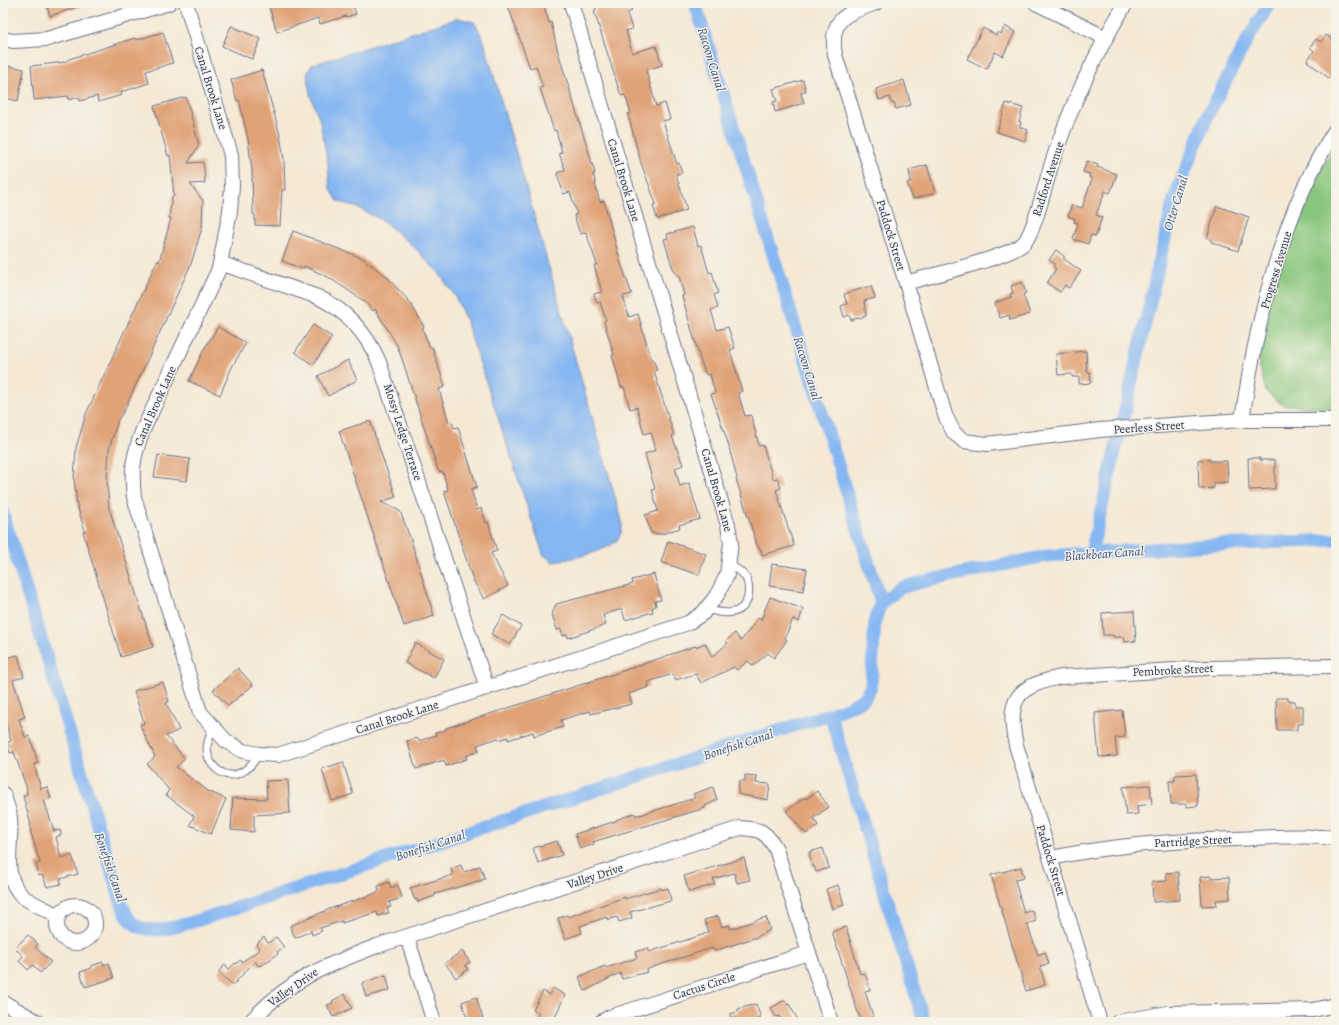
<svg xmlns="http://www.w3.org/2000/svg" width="1339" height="1025" viewBox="0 0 1339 1025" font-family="Alegreya,serif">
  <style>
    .green { fill: #89c67d; stroke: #527a6e }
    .water { fill: #86b7f2; stroke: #5073a8 }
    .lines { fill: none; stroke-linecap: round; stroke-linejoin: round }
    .canal { stroke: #86b7f2; stroke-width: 13 }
    .building { fill: #e0a378 }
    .service-casing { stroke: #677088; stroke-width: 9 }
    .minor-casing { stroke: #677088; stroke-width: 16 }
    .service { stroke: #fff; stroke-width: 7 }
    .minor { stroke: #fff; stroke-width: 14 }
    .labels { text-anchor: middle; stroke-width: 3; stroke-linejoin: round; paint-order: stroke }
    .street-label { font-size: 12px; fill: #1b2f5e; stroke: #f7f3e8 }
    .water-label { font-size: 13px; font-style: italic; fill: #365183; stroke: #f7f3e8 }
  </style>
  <rect width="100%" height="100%" fill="#f7f3e8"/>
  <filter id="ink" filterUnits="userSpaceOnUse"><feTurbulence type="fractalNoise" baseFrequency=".025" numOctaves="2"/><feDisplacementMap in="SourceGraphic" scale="8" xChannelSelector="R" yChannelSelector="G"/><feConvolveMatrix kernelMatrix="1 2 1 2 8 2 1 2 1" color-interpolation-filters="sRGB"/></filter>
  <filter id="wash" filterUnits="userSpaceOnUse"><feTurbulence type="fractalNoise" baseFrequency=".012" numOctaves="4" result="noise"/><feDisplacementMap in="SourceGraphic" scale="16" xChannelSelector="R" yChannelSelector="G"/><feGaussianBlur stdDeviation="0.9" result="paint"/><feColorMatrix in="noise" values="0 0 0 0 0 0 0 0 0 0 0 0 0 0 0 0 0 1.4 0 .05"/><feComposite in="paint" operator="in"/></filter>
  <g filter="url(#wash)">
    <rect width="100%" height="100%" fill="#f5e9d6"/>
    <path class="green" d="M1336,141v268l-53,-4 -17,-13 -7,-29 -1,-23 12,-71z"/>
    <path class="water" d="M458,18l16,4 9,16 139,483c0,7 0,12 -4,18 -10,13 -50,20 -65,23l-10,-8 -78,-236 -10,-22 -16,-23 -27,-28 -29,-24 -25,-13 -20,-7 -8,-13 -2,-24 -8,-43 -10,-27 -3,-20 5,-9z"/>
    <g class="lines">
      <path class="canal" d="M695,3l186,600 -6,17 -4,66 -6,12 -16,9 -19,7
        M1123,419l51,-220 33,-82 40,-77 23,-37
        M3,513l115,379c3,10 7,24 15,31 17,14 45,3 63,-2l634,-207 94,308
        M1091,553l27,-114
        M881,603l19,-15 22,-6 124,-26 166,-11 124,-5"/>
    </g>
    <g id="blocks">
      <path class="building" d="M46,3h35v3l-31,10z
        M268,3h84l4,11 -10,3v-1l-26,8 -2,-6 -41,14z
        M507,3h36l6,20 2,-1 7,30 37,121 -2,1 3,10h-1l5,18 4,-1 17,63 11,30 -9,2 6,21 9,-3 13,45h2l4,11 -3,1 20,64 -2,1 11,29 -8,3 5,18 9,-3 11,36 -21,6 1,3 -18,6 -11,-1 -6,-18 13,-4 -6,-21 3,-1 -10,-35 11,-4 -5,-18 -7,2 -7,-27 -7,2 -6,-22h-3l-9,-32h2l-10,-34 2,-1 -6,-18 -3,1 -3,-9 8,-2 -8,-27h3l-11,-33 -6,2 -6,-19 3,-1 -7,-22 -7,2v-2l-6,-19 8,-3 -6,-17 3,-1 -6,-22 -2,1 -12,-37 -2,-6 3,-1 -7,-21 -6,2z
        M594,3h36l2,8 -5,2 5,16 -6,2 6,22 24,-7 6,19 -16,5 10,36 9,-3 5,16 -7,2 14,43 2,-1 3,10 -6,1 11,36 -30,9 -4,-14 3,-1 -15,-41 -13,-49 3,-1 -6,-18 -4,1 -7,-22 -20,-63 2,-1z
        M231,26l30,13 -9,20 -30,-13z
        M1005,26l10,6 -12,24 -8,-4 -8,17 -20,-10 16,-31 13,7 2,-3 3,2z
        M163,32l10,31 -27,8 3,12 -28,9 1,3 -24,7 -1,-6 -17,5 -1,-4 -10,3 -1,-4 -34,4 -3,-34 34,-4 4,-3 66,-21 1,2z
        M1326,35l10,7v18l-4,6 4,3v3l-6,7 -23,-18 7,-10 -4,-4 6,-8 5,3z
        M3,65l21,4 -6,32 -15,-3z
        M262,70l18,65 4,24 1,31h-3l-2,36 -25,-1v-11h-2l-1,-44 -4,-31 -9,-39 -2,1 -6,-21z
        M803,80l3,11 -5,2 3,10 -29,9 -2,-10 4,-1 -4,-12z
        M904,80l7,25 -15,4 -2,-6 -2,1 -2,-7 -11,3 -3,-11z
        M186,97l13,48 -11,18 15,-1 1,7 1,14 -15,1 13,17 -1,27 -11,36 -67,147 -6,9 -9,29 -2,31 2,28 44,139 -32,10 -38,-125 2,-1 -8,-26 -3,-26 2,-31 10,-34 71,-153 2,1 12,-44h-2l3,-22h2l-4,-41 -2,1 -14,-50z
        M1006,103l17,5 -4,14h2l-1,5 8,3 -3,11 -28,-9z
        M1087,161l11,4 -1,2 20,7 -7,19 -5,-2 -9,24 6,2 -6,19 -5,-1 -3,9 -15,-5 5,-16 -4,-1 1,-3 -7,-3 4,-11 10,3 10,-29 -3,-2 1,-3 -7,-2z
        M927,165l8,28 -22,6 -6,-16 4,-1 -2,-12z
        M1217,206l32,11 -11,34 -27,-9 1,-2 -5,-2z
        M693,227l5,19 3,-1 8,28 3,-1 6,21 -4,2 4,13 -7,2 6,20 11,-3 7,21 -5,2 12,41 -4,2 7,23 6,-1 8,31 4,-1 10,34 5,-1 3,10 -5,2 18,56 -32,9 -1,-6h-2l-2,-4 -21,-66 1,-1 -9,-35 -17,-49 4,-1 -5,-19 -4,1 -6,-16 -18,-63 2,-1 -5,-19 -3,-2 -4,-8 -8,-27 4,-1 -1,-4z
        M293,231l69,27 24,18 24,26 14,25 -2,1 8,20 2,-1 13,40 -6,2 10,34 3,-1 2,6 4,-1 19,60 -6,2 6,21 4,-2 5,15 2,-1 9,29 -6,2 17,33 -24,13 -11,-19 -29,-89 4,-1 -5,-18h-3l-2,-2 -35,-108 -6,-17 -22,-36 -2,2 -9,-10 -36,-24 -24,-11 -1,3 -21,-8z
        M1056,250l8,6v3l17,12 -12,17 -4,-3 -5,7 -13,-9 9,-14 -3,-2 2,-3 -6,-4z
        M1022,282l4,11 -3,1 7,20 -20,6 -1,-5 -9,3 -5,-15 16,-6 -1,-3 3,-1 -2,-7z
        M871,286l4,12 -11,3 2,15 -15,4 -2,-5 -5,2 -3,-11 6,-2 -3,-10z
        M313,325l19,12 -19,28 -18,-13z
        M218,327l28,16 -14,24 -12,28 -31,-14 15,-32z
        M1086,351l1,21h3l1,11 -12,1v-7h-7v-3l-14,1 -2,-21z
        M348,360l9,20 -29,16 -10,-20z
        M370,421l26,76 -15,5 19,9 11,29 23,76 -30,10 -65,-195z
        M158,455l32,4 -3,22 -33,-4z
        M1248,458h12v2h15v29l-26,1z
        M1209,459v2h18l1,21 -14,1v5l-15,1 -1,-29z
        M668,541l38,13 -7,21 -38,-13z
        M772,564l35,5 -4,22 -34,-5z
        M654,574l7,26 -6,1 1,5 -4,2 1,4 -28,8 -3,-11 -19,6 3,10 -38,13 -1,-4 -4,2 -2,-7 -4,1 -5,-16 4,-10 77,-20 -1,-4z
        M770,597l33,12 -4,13 -6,-3 -8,19 2,2 -13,18 -6,-5 -15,13 -5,-5 -11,9 -3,-3 -33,16 -5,-9 -21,6 -2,-6 -25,8 1,5 -20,7 3,10 -41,10 -1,-3 -29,9 2,7 -29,9 -1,-4 -25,8v-3l-9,3 -1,-2 -21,7 2,6 -13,5 1,3 -21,7 -2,-6 -28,9 -9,-28 10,-3 2,3 17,-6 -1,-2 11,-3v-2l165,-53 84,-29 1,1 9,-4 7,14 16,-14 -2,-2 9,-8 6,8 17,-23 3,2z
        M1134,611l2,30 -11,1 -1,-5h-11v-2h-10l-1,-22z
        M503,615l18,11 -11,19 -19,-11z
        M415,643l29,16 -10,19 -29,-15z
        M3,655h2l1,3 12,-3 6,22 -11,3 12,37 -6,2 6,18 4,-1 2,4 7,23 -4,1 7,25 6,-2 4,11 -7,2 10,31 6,-1 1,5 -5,2 5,21 11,-3 6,19 -18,5 1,5 -14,3 -3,-8 -2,-4 -3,1 -3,-12 4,-1 -9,-30 -1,-8h1l-8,-29 4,-2 -1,-8 -12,-34 -4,1 -3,-10 4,-2 -8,-27z
        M238,668l15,17 -25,21 -15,-16z
        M163,682l6,20 -3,1 13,27 -13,6 19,23 -9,8 32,24 18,8 -15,35 -21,-9 4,-9 -28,-21 3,-5 -22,-26 8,-7 -15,-32 4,-2 -10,-32z
        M1276,698h12v3h7v5h8v18h-6v6h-20z
        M1122,710l3,27 -10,1 2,18 -18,1 -4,-44z
        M343,762l10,32 -21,7 -10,-32z
        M1196,774l2,32 -12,1v-3h-15l-2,-23h6v-6z
        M745,775l12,1 -1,7 14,1 -2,16 -30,-6 1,-13h6z
        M288,780l2,33 -36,2v17l-23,-2 2,-32 34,1 -1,-18z
        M1150,785l2,19 -15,2 1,8 -12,1 -3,-28z
        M713,787l4,13 -12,6v2l-106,32 -6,2 1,2 -14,5 -5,-15 41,-13v-1l18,-7 1,2h5l55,-17 -2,-4z
        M817,791l12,16 -16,11 5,7 -12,9 -20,-23 19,-14 1,2z
        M557,841l5,14 -24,8 -5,-15z
        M823,848l6,20 -13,4 -2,-6h-2l-3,-14z
        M744,858l6,22 -13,3 -3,-10 -21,6 2,5 -26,8 -5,-16z
        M461,865l3,7 16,-6 5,13 -50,15v2l-18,6v-3l-2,1 -5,-12 43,-13 -2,-6z
        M1021,867l3,11 -9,2 9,33 8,-3 4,11 -9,3 11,31 7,-3 4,12 -9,2 5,19 -19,6 -35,-116z
        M1178,872l2,28 -27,2 -1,-20 15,-1 -1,-8z
        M1211,876v2l18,-1 1,22 -14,1 1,5 -15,1 -2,-29z
        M389,882l2,6 7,-3 4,13 -13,4 2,5 -4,1 2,5 -11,3 -1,-4 -35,11v-2l-22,7 2,3 -10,4 -1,-4 -16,7 -5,-12 42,-18 39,-13 8,-4 -1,-5z
        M838,885l6,20 -12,4 -6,-20z
        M661,888l1,2 6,-2 3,13 -41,11 2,6 -13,4 -2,-5 -9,3 -1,-3 -27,9 2,7 -17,6 -7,-21 9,-3 1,2 57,-20v2z
        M718,916l4,11 7,-2 2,4 35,-12 4,13 -13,7 -43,14 -2,-3 -59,19 -7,3 1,2 -25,7 -2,-6 -35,18 -6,-14 26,-11 1,2 31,-10 -2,-6 13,-4 1,4 53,-17 7,-3 -5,-12z
        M846,927l14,47 5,-1 5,17 -5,1 10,31h-14l-29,-90z
        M28,935l10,9 -3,3 16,15 -11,11 -7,-8 -5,5 -9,-9 4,-5 -8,-8z
        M264,937l4,6 8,-6 8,10 -7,5 1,2 -17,12 -1,-1 -2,1 -3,-5 -22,24 -15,-13 7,-7 4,4 6,-6 1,1 4,-4 2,2 18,-13 -4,-5z
        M462,951l8,11 -5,3 3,4 -12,9 -11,-15z
        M103,962l1,3 5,-2 5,15 -29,9 -5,-15 12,-4 -1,-2z
        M386,975l4,15 -24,7 -4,-14z
        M553,988l12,7 -11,24 -2,-1 -3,4h-7l-6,-4 3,-5 -6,-3 10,-19 6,4z
        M345,994l7,14 -19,9 -6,-12 6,-2 -1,-2z
        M476,997l8,25h-16l-6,-20z
        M785,1000l3,5 1,-1 10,18h-17l-3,-6 -3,1 -5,-9z
        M756,1004l5,14 -4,1 1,3h-26l-2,-8 8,-2v-3z"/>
    </g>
  </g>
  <g filter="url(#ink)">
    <use href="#blocks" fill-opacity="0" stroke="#677088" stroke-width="1"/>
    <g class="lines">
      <defs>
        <path id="service" d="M707,609c15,5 36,8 41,-12 1,-6 1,-13 -2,-19 -3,-6 -11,-10 -16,-14
          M212,727c-1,7 -5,15 -5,22 1,18 18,32 35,23 8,-4 12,-11 17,-18"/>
        <path id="minor" d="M186,3l45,152 1,31 -2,25 -11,58 -77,163c-9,26 -11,38 -8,65l66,215 26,29 17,10 16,3 19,1 410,-132 15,-10 14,-18 10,-20 4,-32 -3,-18 -157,-522
          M876,3c-31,11 -47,15 -41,52l71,228 39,132 9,18 10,8 23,3 113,-14 142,-10h94
          M1036,3l70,35
          M3,39l10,2 34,-2 122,-36
          M220,263l98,34c29,14 48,35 61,65l108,326
          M906,283c23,-7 105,-26 118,-40 12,-14 22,-64 29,-83 18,-55 43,-108 73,-157
          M1242,420c14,-96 40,-209 94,-291
          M3,794c2,7 7,16 7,24 3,29 -10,56 13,79 11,7 24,13 36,19
          M1051,858c61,-13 122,-17 184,-19 34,-2 68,-4 101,-1
          M57 924a19 19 0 1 1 38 0a19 19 0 1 1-38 0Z
          M407,937l27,85
          M3,1002l35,20
          M250,1022c40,-43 74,-56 127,-76l363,-118c20,1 26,3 36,21l55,173
          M601,1022l9,-5 198,-64
          M1100,1022l-84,-277c-10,-45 0,-59 45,-68l146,-9 129,-2
          M1118,1022l50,-9 145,-3 23,-5"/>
      </defs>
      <use href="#service" class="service-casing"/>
      <use href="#minor" class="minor-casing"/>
      <use href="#service" class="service"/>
      <use href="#minor" class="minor"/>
    </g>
  </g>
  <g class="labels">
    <g class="street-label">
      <text transform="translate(211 88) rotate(73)" y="4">Canal Brook Lane</text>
      <text transform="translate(1048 179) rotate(-72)" y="4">Radford Avenue</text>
      <text transform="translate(624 180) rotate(73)" y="4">Canal Brook Lane</text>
      <text transform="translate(891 235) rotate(73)" y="4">Paddock Street</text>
      <text transform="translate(1276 270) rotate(-73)" y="4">Progress Avenue</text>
      <text transform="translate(155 406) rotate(-66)" y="4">Canal Brook Lane</text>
      <text transform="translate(1149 427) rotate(-4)" y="4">Peerless Street</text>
      <text transform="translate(403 432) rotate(72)" y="4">Mossy Ledge Terrace</text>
      <text transform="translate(717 490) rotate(74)" y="4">Canal Brook Lane</text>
      <text transform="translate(1173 670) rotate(-3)" y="4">Pembroke Street</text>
      <text transform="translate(397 717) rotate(-18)" y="4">Canal Brook Lane</text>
      <text transform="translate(1193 841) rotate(-3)" y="4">Partridge Street</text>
      <text transform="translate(1051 860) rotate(73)" y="4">Paddock Street</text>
      <text transform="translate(595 876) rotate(-18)" y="4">Valley Drive</text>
      <text transform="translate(704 986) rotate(-18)" y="4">Cactus Circle</text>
      <text transform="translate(293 987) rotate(-35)" y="4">Valley Drive</text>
    </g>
    <g class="water-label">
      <text transform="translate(712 59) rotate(73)" y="5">Racoon Canal</text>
      <text transform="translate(1175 203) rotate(-73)" y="5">Otter Canal</text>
      <text transform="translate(808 368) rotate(73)" y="5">Racoon Canal</text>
      <text transform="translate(1104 553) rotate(-4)" y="5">Blackbear Canal</text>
      <text transform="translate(738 744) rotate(-18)" y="5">Bonefish Canal</text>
      <text transform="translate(430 845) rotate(-18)" y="5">Bonefish Canal</text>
      <text transform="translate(111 867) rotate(71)" y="5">Bonefish Canal</text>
    </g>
  </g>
  <rect width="1339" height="1025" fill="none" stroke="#f7f3e8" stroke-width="16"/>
</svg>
